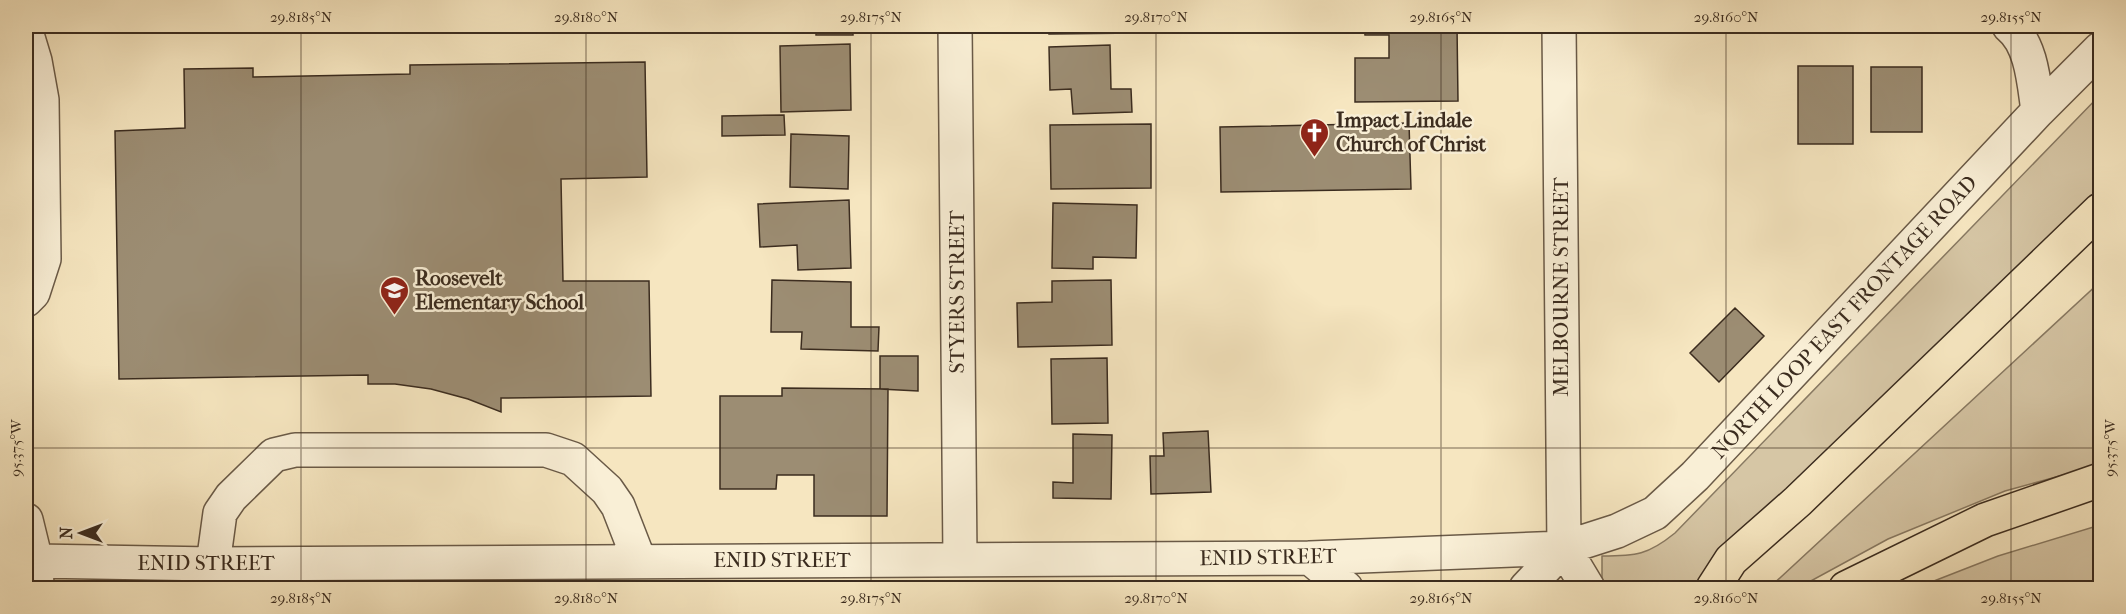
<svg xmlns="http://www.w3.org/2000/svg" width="2126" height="614" viewBox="0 0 2126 614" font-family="'IM FELL French Canon',serif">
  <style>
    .green { fill: #d6c6a5; stroke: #887962; stroke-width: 1.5 }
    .building { fill: #9c8d73; stroke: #3b2c1f; stroke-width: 1.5 }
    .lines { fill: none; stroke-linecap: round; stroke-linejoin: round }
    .minor-casing { stroke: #6a5a47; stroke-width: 36 }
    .highway-casing { stroke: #3b2c1f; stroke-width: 36 }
    .minor { stroke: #f9efd6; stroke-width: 33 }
    .highway { stroke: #f6e6c0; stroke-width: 33 }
    .ticks { fill: none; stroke: #3b2c1f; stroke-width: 1.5; stroke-opacity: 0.45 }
    .labels { text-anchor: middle; stroke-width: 5; stroke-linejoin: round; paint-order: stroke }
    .poi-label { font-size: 21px; font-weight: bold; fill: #3b2c1f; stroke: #f9efd6; text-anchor: start }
    .street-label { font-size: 21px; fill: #3b2c1f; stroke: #f9efd6 }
    .neatline { fill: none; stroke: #3b2c1f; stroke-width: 2 }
    .ticks-label { font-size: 15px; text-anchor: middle; fill: #3b2c1f }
  </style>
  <rect width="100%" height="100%" fill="#f6e6c0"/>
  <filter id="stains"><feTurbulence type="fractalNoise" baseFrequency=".00333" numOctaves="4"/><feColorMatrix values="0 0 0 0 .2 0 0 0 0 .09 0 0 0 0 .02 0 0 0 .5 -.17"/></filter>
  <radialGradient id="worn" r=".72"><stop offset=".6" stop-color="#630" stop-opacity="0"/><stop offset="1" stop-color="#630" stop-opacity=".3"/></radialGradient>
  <path class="green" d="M2100,95v93l-408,400h-90v-32c34,0 46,-1 73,-23z
    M2100,282v183l-95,26 -117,48 -90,49h-29z
    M2100,525v63h-184l82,-32z"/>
  <path class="building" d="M816,26h37v9h-37z
    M1049,26h90v7l-90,1z
    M1364,26h93l1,75 -103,1v-44h34v-23h-24z
    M850,44l1,66 -70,2 -1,-66z
    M1110,45l1,44h20l1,23 -59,2 -2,-25 -21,1 -1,-43z
    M645,62l2,115 -86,2 2,102h86l2,115 -150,2v14l-33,-13 -37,-10 -36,-5h-27v-9l-249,4 -4,-248 70,-3 -1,-59 69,-1v9l157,-3v-9z
    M1798,66h55v78h-55z
    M1871,67h51v65h-51z
    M784,115l1,20 -63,1v-20z
    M1409,123l2,66 -190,3 -1,-65z
    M1151,124v64l-100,1 -1,-64z
    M791,134l58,2 -1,53 -58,-2z
    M849,200l2,68 -53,2 -1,-25 -37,2 -2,-43z
    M1053,203l84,2 -1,53 -43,-1v12l-41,-1z
    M772,280l79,2v45h28l-1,24 -77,-2 1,-17h-31z
    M1111,280l1,65 -94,2 -1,-44 35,-1v-21z
    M1735,308l29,28 -45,46 -29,-29z
    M880,356h38v35l-38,-2z
    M1107,358l1,65 -56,1 -1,-65z
    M782,388l106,1 -1,127h-73v-41h-37l-1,14h-56v-93h62z
    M1208,431l3,61 -60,2 -1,-38h14l-1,-23z
    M1073,434l39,1 -1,64 -58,-1v-16l20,1z"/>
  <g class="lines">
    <defs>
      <path id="minor" d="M955,26l5,533
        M1559,26l5,522
        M2009,26c23,18 25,58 29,85
        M26,31l9,30 7,39 2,159 -11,34 -7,7
        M26,520l10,41 1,27
        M1564,548l24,40
        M1310,558l36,30
        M36,561l177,3 1097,-6 254,-10 53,-17 38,-18 40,-37 343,-365 62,-62
        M213,564l7,-51 11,-16 43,-42 21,-5h251l27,9 34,31 11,16 21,54
        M1526,588l38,-40"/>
      <path id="highway" d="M1713,588l18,-28 67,-59 302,-291
        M1846,588l139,-68 115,-40"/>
    </defs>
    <use href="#minor" class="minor-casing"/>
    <use href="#highway" class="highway-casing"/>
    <use href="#minor" class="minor"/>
    <use href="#highway" class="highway"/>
  </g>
  <path class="ticks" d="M301,26v562M586,26v562M871,26v562M1156,26v562M1441,26v562M1726,26v562M2011,26v562M26,448h2074"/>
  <defs>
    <symbol id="church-pin" viewBox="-11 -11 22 30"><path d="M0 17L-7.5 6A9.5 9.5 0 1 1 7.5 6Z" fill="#8f2418" stroke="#f9efd6"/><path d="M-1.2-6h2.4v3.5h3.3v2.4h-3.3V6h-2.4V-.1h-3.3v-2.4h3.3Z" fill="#fff"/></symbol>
    <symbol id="school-pin" viewBox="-11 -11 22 30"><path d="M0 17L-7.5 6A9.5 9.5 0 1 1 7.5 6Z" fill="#8f2418" stroke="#f9efd6"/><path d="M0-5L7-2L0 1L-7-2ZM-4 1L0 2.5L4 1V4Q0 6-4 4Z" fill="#fff"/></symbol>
  </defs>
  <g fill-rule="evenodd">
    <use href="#church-pin" x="1298" y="116" width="33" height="45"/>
    <use href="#school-pin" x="378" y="274" width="33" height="45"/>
  </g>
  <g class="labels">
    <g class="poi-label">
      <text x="1336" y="127">Impact Lindale<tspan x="1336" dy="24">Church of Christ</tspan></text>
      <text x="415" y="285">Roosevelt<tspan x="415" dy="24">Elementary School</tspan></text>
    </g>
    <g class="street-label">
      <text transform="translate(1561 287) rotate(-90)" y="7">MELBOURNE STREET</text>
      <text transform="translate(957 292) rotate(-90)" y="7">STYERS STREET</text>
      <text transform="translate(1844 317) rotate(-47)" y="7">NORTH LOOP EAST FRONTAGE ROAD</text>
      <text transform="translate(1268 557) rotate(-1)" y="7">ENID STREET</text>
      <text x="782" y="567">ENID STREET</text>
      <text x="206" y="570">ENID STREET</text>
    </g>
  </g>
  <rect width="2126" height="614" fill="none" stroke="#f6e6c0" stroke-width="66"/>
  <g transform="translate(81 533) rotate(270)" stroke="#f9efd6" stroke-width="4.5" paint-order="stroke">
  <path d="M0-4.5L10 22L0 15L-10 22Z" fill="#3b2c1f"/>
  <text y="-9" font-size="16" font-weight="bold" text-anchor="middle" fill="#3b2c1f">N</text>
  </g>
  <rect x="33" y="33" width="2060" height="548" class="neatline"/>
  <g class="ticks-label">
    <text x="301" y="22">29.8185°N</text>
    <text x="586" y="22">29.8180°N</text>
    <text x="871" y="22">29.8175°N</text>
    <text x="1156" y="22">29.8170°N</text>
    <text x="1441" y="22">29.8165°N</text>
    <text x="1726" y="22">29.8160°N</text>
    <text x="2011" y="22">29.8155°N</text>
    <text transform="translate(2110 448) rotate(-90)" y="5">95.375°W</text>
    <text transform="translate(16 448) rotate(-90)" y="5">95.375°W</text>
    <text x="301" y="603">29.8185°N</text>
    <text x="586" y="603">29.8180°N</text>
    <text x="871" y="603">29.8175°N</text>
    <text x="1156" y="603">29.8170°N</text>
    <text x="1441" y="603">29.8165°N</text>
    <text x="1726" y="603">29.8160°N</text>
    <text x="2011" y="603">29.8155°N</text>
  </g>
  <rect width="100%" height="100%" filter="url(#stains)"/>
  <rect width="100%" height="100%" fill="url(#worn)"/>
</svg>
